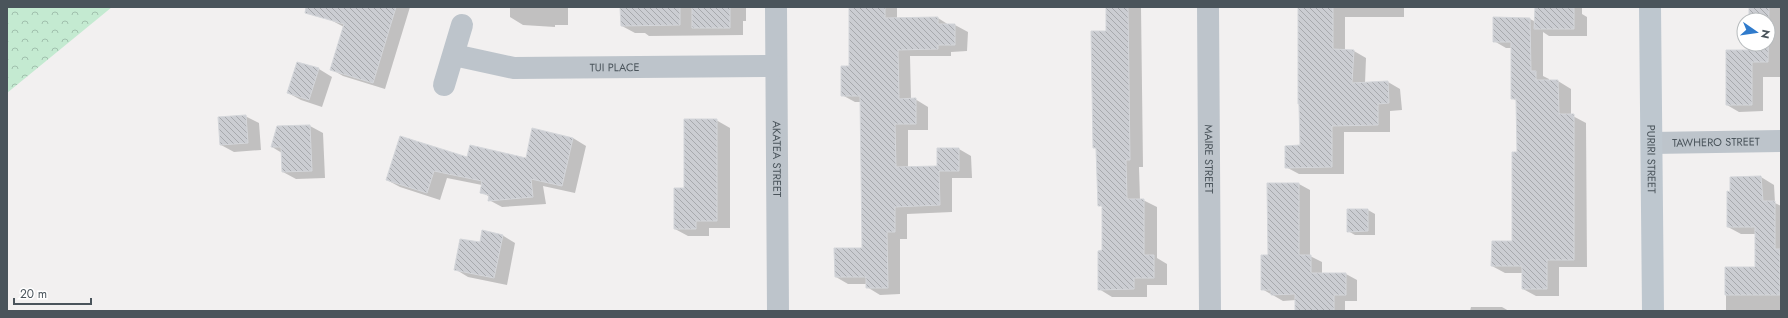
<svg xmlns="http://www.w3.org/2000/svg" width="1788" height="318" viewBox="0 0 1788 318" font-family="Jost,sans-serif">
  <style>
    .park { fill: url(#park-crowns) }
    .shadow { fill: #0003 }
    .building { fill: url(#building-back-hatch); stroke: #d4d6da }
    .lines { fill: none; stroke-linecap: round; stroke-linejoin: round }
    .minor { stroke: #bdc4cb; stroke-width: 22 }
    .secondary { stroke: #bec7cf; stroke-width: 22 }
    .labels { text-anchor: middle; stroke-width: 3.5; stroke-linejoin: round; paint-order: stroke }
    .street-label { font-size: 11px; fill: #4a545b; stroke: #fff }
  </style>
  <defs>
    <pattern id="park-crowns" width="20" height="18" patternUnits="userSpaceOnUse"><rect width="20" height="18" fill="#c4ead1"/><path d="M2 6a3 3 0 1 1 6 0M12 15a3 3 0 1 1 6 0" fill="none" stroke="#a1c0ad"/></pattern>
    <pattern id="building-back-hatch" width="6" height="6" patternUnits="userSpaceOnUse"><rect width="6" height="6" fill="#cbcdd2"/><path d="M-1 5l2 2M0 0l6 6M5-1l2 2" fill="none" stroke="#a7a9ad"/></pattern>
  </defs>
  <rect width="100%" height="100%" fill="#f2f0f0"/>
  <path class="park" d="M7,7h105l-105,86z"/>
  <path class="shadow" d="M331,7h79l-25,82 -42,-13 -12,-7 13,-42 -17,-9z
    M510,7h58v18h-13v2l-32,-2 -13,-8z
    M621,7h125v14h-3v14l-94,1 -4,-3h-10l-13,-7z
    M850,7h47v12l41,-1 11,7h6l13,7 -1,19 -16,1v4h-41l1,43h4l13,8v23h-20v38l30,-1 21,-18 12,7 1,22h-20v34l-45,2v25h-7v55l-20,1 -13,-8v-3h-19l-12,-7 27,-28 -2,-147h-6l-13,-7 8,-29z
    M1107,7h57h-23l2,160h-4l1,33h3l14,7v51l10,6v21h-20v12h-35l-13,-8 4,-38v-44l-4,-2 -2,-56 -3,-2 13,-115z
    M1299,7h105v10h-59v34h9l12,7 -1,25 23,-1 12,7 2,21 -12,1v21h-46v42h-45l-13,-7 15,-21 -1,-41 -1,-1z
    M1536,7h46v7l5,3v19h-38l-6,-4v44l6,3v2h9l13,8v26l15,8 1,144h-28v29h-23l-13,-7v-16h-18l-13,-7 21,-24 5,-89 -1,-52 -5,-3v-50h-6l-12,-7v-23l36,1 6,3z
    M1750,7h31v70h-18v34l-24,1 -12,-7 23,-54v-7h18v-24h-18z
    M297,63l22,6 13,8 -10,30 -21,-7 -13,-7z
    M245,116l14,7 2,27 -27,2 -13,-7z
    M716,120l14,8v100h-21v8h-21l-13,-7 10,-40z
    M310,126l13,7 2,45 -29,1 -13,-7 -1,-19 -10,-6 6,-20z
    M573,138l13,8 -11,47 -32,-7 3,18 -44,3 -13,-7 1,-3 -9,-5 1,-7 -35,-7 -7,22 -40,-13 -13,-7 81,-22 58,1z
    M1761,177l13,8 1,18 6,3v105h-55v-43h30v-34h-15l-13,-7 3,-34z
    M1268,184h31l11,6v66l12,6v12h24l11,6v21h-12v10h-49v-11l-13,1 -21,-12 7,-33z
    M1348,210h20l7,4v21h-20l-7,-4z
    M502,235l13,8 -8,42 -39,-8 -13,-8 26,-25z
    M1471,307h31l7,4h-39z
    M729,310l1,1h-48z"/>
  <path class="building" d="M306,7h90l-23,76 -43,-13 14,-46 -39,-11z
    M620,7h60v18l-59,1z
    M692,7h38v21h-38z
    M849,7h36v11l53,-1v7h17v21h-17v4l-40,1 1,49 17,-1v26h-21l1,43 41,-1v-18h22v23h-20l1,34 -45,2v25h-8l1,56h-22v-11h-31l-1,-29h28l-2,-152h-19v-30h8z
    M1106,7h22l2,153h-4l1,39h17v56h10v23h-20v11l-36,1v-39l4,-1v-44h-4l-2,-58h-3l-2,-117h15z
    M1298,7h35v42l21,1 -2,33 36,-2 1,22 -11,1v21l-46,1v41l-47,1v-22l15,-1 -1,-41h-1z
    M1535,7l39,1v21h-40z
    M1749,7h20l-1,55h-16v43h-26v-55h23v-6h19v-24h-19z
    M1493,17l37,1 1,53h5v9h22l1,34h15v146h-27v29h-25v-23h-31l1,-25h20v-89h5l-1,-53h-5v-57h-18z
    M297,62l22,6 -10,32 -22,-7z
    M246,115l2,28 -28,2 -2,-28z
    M684,119h33v102h-21v8h-22v-41h10z
    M310,125l2,46 -30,1 -1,-25h-10l6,-21z
    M532,128l41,10 -11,48 -31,-7 2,18 -45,4 1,-6 -9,-2 2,-12 -48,-10 -7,22 -41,-13 14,-44 67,21 3,-12 56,13z
    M1761,176l2,25h12v48h5v46h-55v-28h30v-40h-28v-36l3,1v-15z
    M1267,183h32v72h12v18h35v22h-12v16h-39v-17l-24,1v-5h-10v-35h7z
    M1347,209h21v22l-21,1z
    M482,230l21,5 -9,43 -40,-8 6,-31 20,3z"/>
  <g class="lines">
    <g class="minor">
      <path id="s1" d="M776,7l2,304"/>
      <path id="s2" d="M1208,7l2,304"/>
      <path id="s3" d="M454,55l60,13 262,-2"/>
      <path d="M444,85l18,-60"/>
      <path id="s4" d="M1652,143l129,-2"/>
    </g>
    <path class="secondary" id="s5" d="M1650,7l3,304"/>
  </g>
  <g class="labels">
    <g class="street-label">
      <text dy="4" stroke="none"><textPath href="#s3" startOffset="162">TUI PLACE</textPath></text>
      <text dy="4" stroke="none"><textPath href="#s4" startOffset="64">TAWHERO STREET</textPath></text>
      <text dy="4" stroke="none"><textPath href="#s1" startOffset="152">AKATEA STREET</textPath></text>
      <text dy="4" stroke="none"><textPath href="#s2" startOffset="152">MAIRE STREET</textPath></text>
      <text dy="4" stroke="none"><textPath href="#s5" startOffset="152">PURIRI STREET</textPath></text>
    </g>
  </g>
  <rect width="1788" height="318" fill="none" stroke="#4a545b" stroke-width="16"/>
  <g transform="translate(1756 32) rotate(103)"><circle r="19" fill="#ffffff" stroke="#b7bbbd"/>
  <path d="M0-3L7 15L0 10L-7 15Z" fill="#307bcc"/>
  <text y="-6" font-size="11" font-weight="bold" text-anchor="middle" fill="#4a545b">N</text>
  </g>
  <path d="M14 298v6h77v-6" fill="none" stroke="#4a545b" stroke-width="2"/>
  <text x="20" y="298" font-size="12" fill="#4a545b" stroke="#ffffff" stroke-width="3" paint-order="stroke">20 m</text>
</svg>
